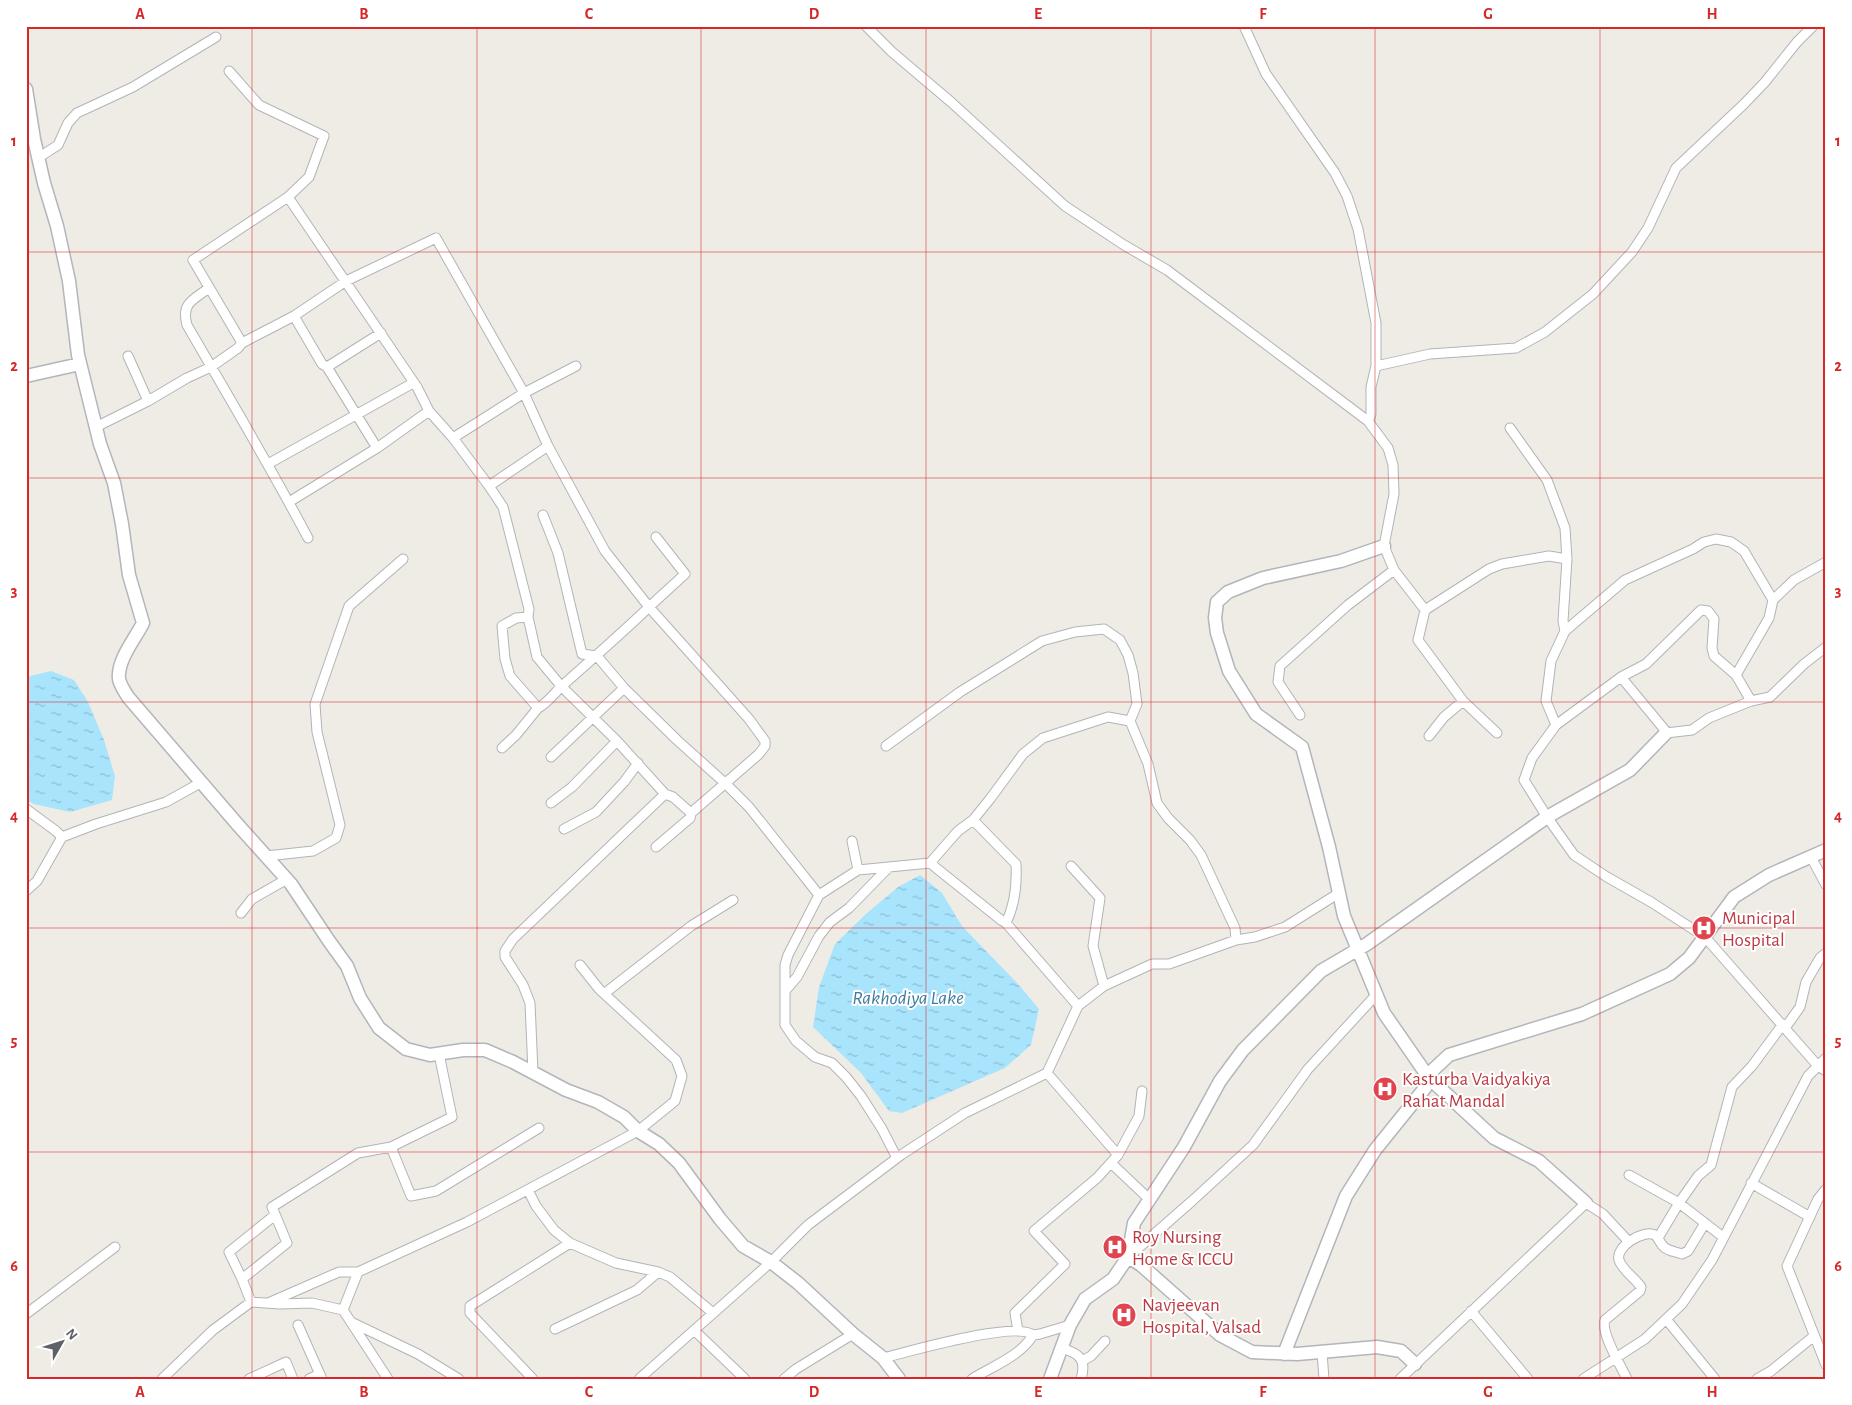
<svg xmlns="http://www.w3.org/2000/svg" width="1852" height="1405" viewBox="0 0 1852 1405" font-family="'Alegreya Sans',sans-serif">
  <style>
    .water { fill: url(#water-ripples) }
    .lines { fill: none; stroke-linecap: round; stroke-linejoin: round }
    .street-casing { stroke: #b1b4b8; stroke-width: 11 }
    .secondary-casing { stroke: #b2b6ba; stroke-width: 15 }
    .street { stroke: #fff; stroke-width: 9 }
    .secondary { stroke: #fff; stroke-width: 12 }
    .grid { fill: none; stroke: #d62828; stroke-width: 1; stroke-opacity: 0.55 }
    .labels { text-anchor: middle; stroke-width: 4; stroke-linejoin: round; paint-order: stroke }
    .health-label { font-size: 19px; fill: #be3a42; stroke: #fff; text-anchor: start }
    .water-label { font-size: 20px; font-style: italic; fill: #3f7b9e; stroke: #fff }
    .neatline { fill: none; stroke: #d62828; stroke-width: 2 }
    .grid-label { font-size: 16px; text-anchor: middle; font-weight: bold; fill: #d62828 }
  </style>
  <defs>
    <pattern id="water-ripples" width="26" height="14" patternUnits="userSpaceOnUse" patternTransform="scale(1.25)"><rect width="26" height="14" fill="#a9e4fd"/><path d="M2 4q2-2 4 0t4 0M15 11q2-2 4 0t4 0" fill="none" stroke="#8dbcd1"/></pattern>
  </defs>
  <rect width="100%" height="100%" fill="#efece6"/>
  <path class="water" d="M51,671l23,9 14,22 16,38 11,36 -3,24 -42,12 -36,-8 -8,-4v-123z
    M920,875l22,18 20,33 57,59 20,24 -8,36 -26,23 -103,45 -13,-2 -28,-38 -48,-46 6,-40 16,-43 32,-31 31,-26z"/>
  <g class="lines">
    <defs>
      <path id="street" d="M866,26l26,26 59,50 114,104 59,39 43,25 201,151 20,27 5,17 1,29 -10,52 10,24 31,40
        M1244,26l22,48 69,99 12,23 11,33 18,94v43l-5,21v27l-3,7
        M229,71l30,34 65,31 -15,41 -21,20
        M38,158l20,-13 10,-22 9,-10 56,-26 83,-50
        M209,288c-16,12 -28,15 -22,37 41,71 83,141 121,213
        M294,316l28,48 5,3 50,81
        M242,343l-49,-83 95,-63 129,190 12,24 24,27 36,48 59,-40
        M128,356l20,45
        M1376,366l54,-12 86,-6 29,-16 48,-38 39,-42 16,-24 28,-60 68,-64 21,-22 32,-40 16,-16
        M327,367l54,-34
        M96,427l52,-26 39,-23 24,-11 27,-19 4,-5 52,-27 52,-35 90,-43 88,155 24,53 57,105 44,56 36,-33 -29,-37
        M1510,428l37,52 18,48 2,31 -4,62 2,10
        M453,438l71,-45 52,-27
        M268,464l145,-81
        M489,486l14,21 26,102 -1,8 9,40 24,29 56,55 48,53 8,3 18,16
        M289,502l88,-54 52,-37
        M543,515l15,38 24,101 15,2 27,32 53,52 49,44 23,23 70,88
        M528,617l-12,1 -14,8 3,33 5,17 28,32
        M1826,647l-22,17 -34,33 -19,4 -42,17 -17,12 -26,3 -2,-4 -43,-52 -65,48 -24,33 -8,22 23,37 27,38 33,22 44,25 54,35 113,129 8,5
        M1736,675l33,-57 4,-18 21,-20 32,-18
        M1621,677l25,-13 55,-54 7,1 6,8 -2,29 2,8 22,19 15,26
        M1300,715l-22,-33 2,-16 68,-61 46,-35
        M1556,725l-10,-24 5,-40 14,-30 60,-51 68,-31 11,-7 12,-3 15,3 13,9 29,49
        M1497,733l-34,-32 -45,-61 7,-30 64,-41 13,-5 47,-8 18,3
        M1429,736l15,-19 19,-16
        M886,746l74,-54 82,-51 33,-9 29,-3 16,11 8,15 5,18 4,31 -7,17 18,43 9,39 11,15 22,22 11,15 34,73 1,12
        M502,748l14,-13 22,-27c10,-5 17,-16 25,-23 29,-26 58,-51 86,-78l100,112 16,22v5l-6,8 -68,59 -1,5 -34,29
        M551,757l73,-69
        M551,803l21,-16 45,-46
        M26,809l30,22 6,6
        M973,820l43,44c1,20 -1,41 -10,59
        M564,829l32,-17 28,-30 14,-19
        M852,841l6,29
        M266,856l47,-5 23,-13 4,-13 -23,-93 -2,-28 34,-98 54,-47
        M1811,857l15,28
        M930,863l71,57 5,3 72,83
        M1071,866l29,32 -7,48 11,40
        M26,891l11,-10 25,-44 34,-13 70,-22 36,-20
        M241,913l11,-14 35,-20
        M785,991l12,-14 22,-41 11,-14 19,-14 40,-41
        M605,993l86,-67 42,-26
        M1785,1028l15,-21 6,-25 14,-24 6,-5
        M533,1072l-3,-69 -7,-18 -18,-28v-6l8,-12 152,-145
        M1047,1073l71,82 21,-39 3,-25
        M391,1147l61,-30 -13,-63
        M897,1158l-15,-29 -21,-33 -15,-19 -14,-14 -17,-6 -19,-16 -11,-16v-60l3,-10 31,-60 39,-25 72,-7 28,-32 15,-11 17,-21 33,-45 20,-16 65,-21 22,4
        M1111,1163l38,36
        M1629,1175l50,28 44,34
        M1751,1183l59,34
        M1826,1189l-8,10 -31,67 39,99
        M528,1190l8,16 18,24 16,13 46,20 42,9 12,5 43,36
        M1658,1238l21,-35 19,-27 13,-11 21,-78 20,-21 31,-42
        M1128,1257l64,-56 61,-56 55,-76 68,-74
        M242,1279l-13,-27 46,-37
        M251,1302l-9,-23 45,-36 -15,-36 86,-54 33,-6 20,49 25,-5 103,-63
        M268,1303l71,-31h19l109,-50 171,-91 37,-30 7,-25 -6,-16 -77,-71 -19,-24
        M343,1310l15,-38
        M1471,1311l57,68
        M26,1314l89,-67
        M1666,1319l49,60
        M351,1322l67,32 41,25
        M298,1325l24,54
        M555,1329l82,-39 21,-18
        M695,1331l50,48
        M1018,1331l-3,-18 50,-49 -31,-33 63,-53 21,-23
        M1061,1348c18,5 26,11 20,31
        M1322,1352l2,27
        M883,1358c25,-6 133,-38 150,-23l7,-1 30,-9
        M1082,1361l9,-5 14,-15
        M162,1379l51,-49 38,-28 29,2 32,-1 31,7 45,69
        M249,1379l37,-17 7,17
        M309,1379l11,-5
        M533,1379l-63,-66v-7l100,-63
        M639,1379l132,-117 37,-37 93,-70 64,-42 82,-40 31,-67 26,-20 48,-22h17l67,-24 19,-3 30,-10 54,-34
        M784,1379l12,-10 57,-35
        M972,1379c19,-12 49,-23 61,-44
        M1400,1379l186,-176 17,11 26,28
        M1583,1379l62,-40 37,-35 30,-44 96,-184 18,-18
        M1627,1379c-6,-13 -27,-47 -22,-59l35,-29 1,-4c-6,-9 -19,-17 -22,-27 -4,-13 24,-31 36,-25 4,3 5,9 9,12 4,4 13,5 18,7l6,-3 17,-28
        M1757,1379l14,-8 43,-35"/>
      <path id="secondary" d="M26,89l8,50 10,44 13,43 12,55 9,74 22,89 14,39 8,41 7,51 14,48c-8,16 -26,37 -24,56 1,6 6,13 9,18l110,128 53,59 38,57 18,25 13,32 19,30 27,21 24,6 33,-5h22l28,12 53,28 32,12 26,15 14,14 21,13 20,19 41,56 23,27 28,16 27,21 55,51 30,24 16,21
        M26,376l54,-12
        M1384,546l-43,15 -78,17 -35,14 -11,10 -2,16 2,15 12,38 27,43 46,33 27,100 15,69 40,97 45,65 65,60 45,23 47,42
        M1128,1257l13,8 79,70 32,17 45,2 80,-7 24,4 14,13
        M1284,1354l62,-158 29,-46 50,-62 8,-18 16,-15 133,-41 88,-40 19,-16 45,-61 35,-22 57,-25
        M1050,1379l20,-54 15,-26 28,-20 15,-22 6,-34 50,-76 36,-66 23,-31 78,-79 46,-27 180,-127 83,-47 36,-37"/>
    </defs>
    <use href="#street" class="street-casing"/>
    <use href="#secondary" class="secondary-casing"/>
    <use href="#street" class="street"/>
    <use href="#secondary" class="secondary"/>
  </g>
  <path class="grid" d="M252,26v1353M477,26v1353M701,26v1353M926,26v1353M1151,26v1353M1375,26v1353M1600,26v1353M26,252h1800M26,478h1800M26,702h1800M26,928h1800M26,1152h1800"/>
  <defs>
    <symbol id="hospital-disc" viewBox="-11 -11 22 22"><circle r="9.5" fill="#e0444e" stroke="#fff"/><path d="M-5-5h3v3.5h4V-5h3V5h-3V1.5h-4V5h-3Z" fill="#fff"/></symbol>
  </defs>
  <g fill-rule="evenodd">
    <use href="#hospital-disc" x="1690" y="914" width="28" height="28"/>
    <use href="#hospital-disc" x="1371" y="1075" width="28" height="28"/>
    <use href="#hospital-disc" x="1101" y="1233" width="28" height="28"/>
    <use href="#hospital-disc" x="1110" y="1301" width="28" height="28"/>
  </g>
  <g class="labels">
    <g class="health-label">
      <text x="1722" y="924">Municipal<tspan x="1722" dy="22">Hospital</tspan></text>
      <text x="1402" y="1085">Kasturba Vaidyakiya<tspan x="1402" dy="22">Rahat Mandal</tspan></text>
      <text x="1132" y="1243">Roy Nursing<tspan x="1132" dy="22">Home &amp; ICCU</tspan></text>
      <text x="1142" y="1311">Navjeevan<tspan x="1142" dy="22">Hospital, Valsad</tspan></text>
    </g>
    <g class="water-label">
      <text x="908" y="1004">Rakhodiya Lake</text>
    </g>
  </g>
  <rect width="1852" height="1405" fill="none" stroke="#ffffff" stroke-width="55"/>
  <g transform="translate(62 1342) rotate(51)" stroke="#ffffff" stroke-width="4" paint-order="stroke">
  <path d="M0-4L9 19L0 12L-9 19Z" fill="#5e6266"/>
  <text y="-8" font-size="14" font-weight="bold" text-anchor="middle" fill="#5e6266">N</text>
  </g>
  <rect x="28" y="28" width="1796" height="1350" class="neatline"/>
  <g class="grid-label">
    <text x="140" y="19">A</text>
    <text x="364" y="19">B</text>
    <text x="589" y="19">C</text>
    <text x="814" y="19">D</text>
    <text x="1038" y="19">E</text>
    <text x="1263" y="19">F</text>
    <text x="1488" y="19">G</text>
    <text x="1712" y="19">H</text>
    <text x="14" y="146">1</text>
    <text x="1838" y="146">1</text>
    <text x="14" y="371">2</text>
    <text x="1838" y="371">2</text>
    <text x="14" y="596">3</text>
    <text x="1838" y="596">3</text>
    <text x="14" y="821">4</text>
    <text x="1838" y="821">4</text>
    <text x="14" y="1046">5</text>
    <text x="1838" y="1046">5</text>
    <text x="14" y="1271">6</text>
    <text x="1838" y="1271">6</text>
    <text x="140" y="1397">A</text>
    <text x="364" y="1397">B</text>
    <text x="589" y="1397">C</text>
    <text x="814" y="1397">D</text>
    <text x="1038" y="1397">E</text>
    <text x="1263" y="1397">F</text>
    <text x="1488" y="1397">G</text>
    <text x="1712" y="1397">H</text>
  </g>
</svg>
